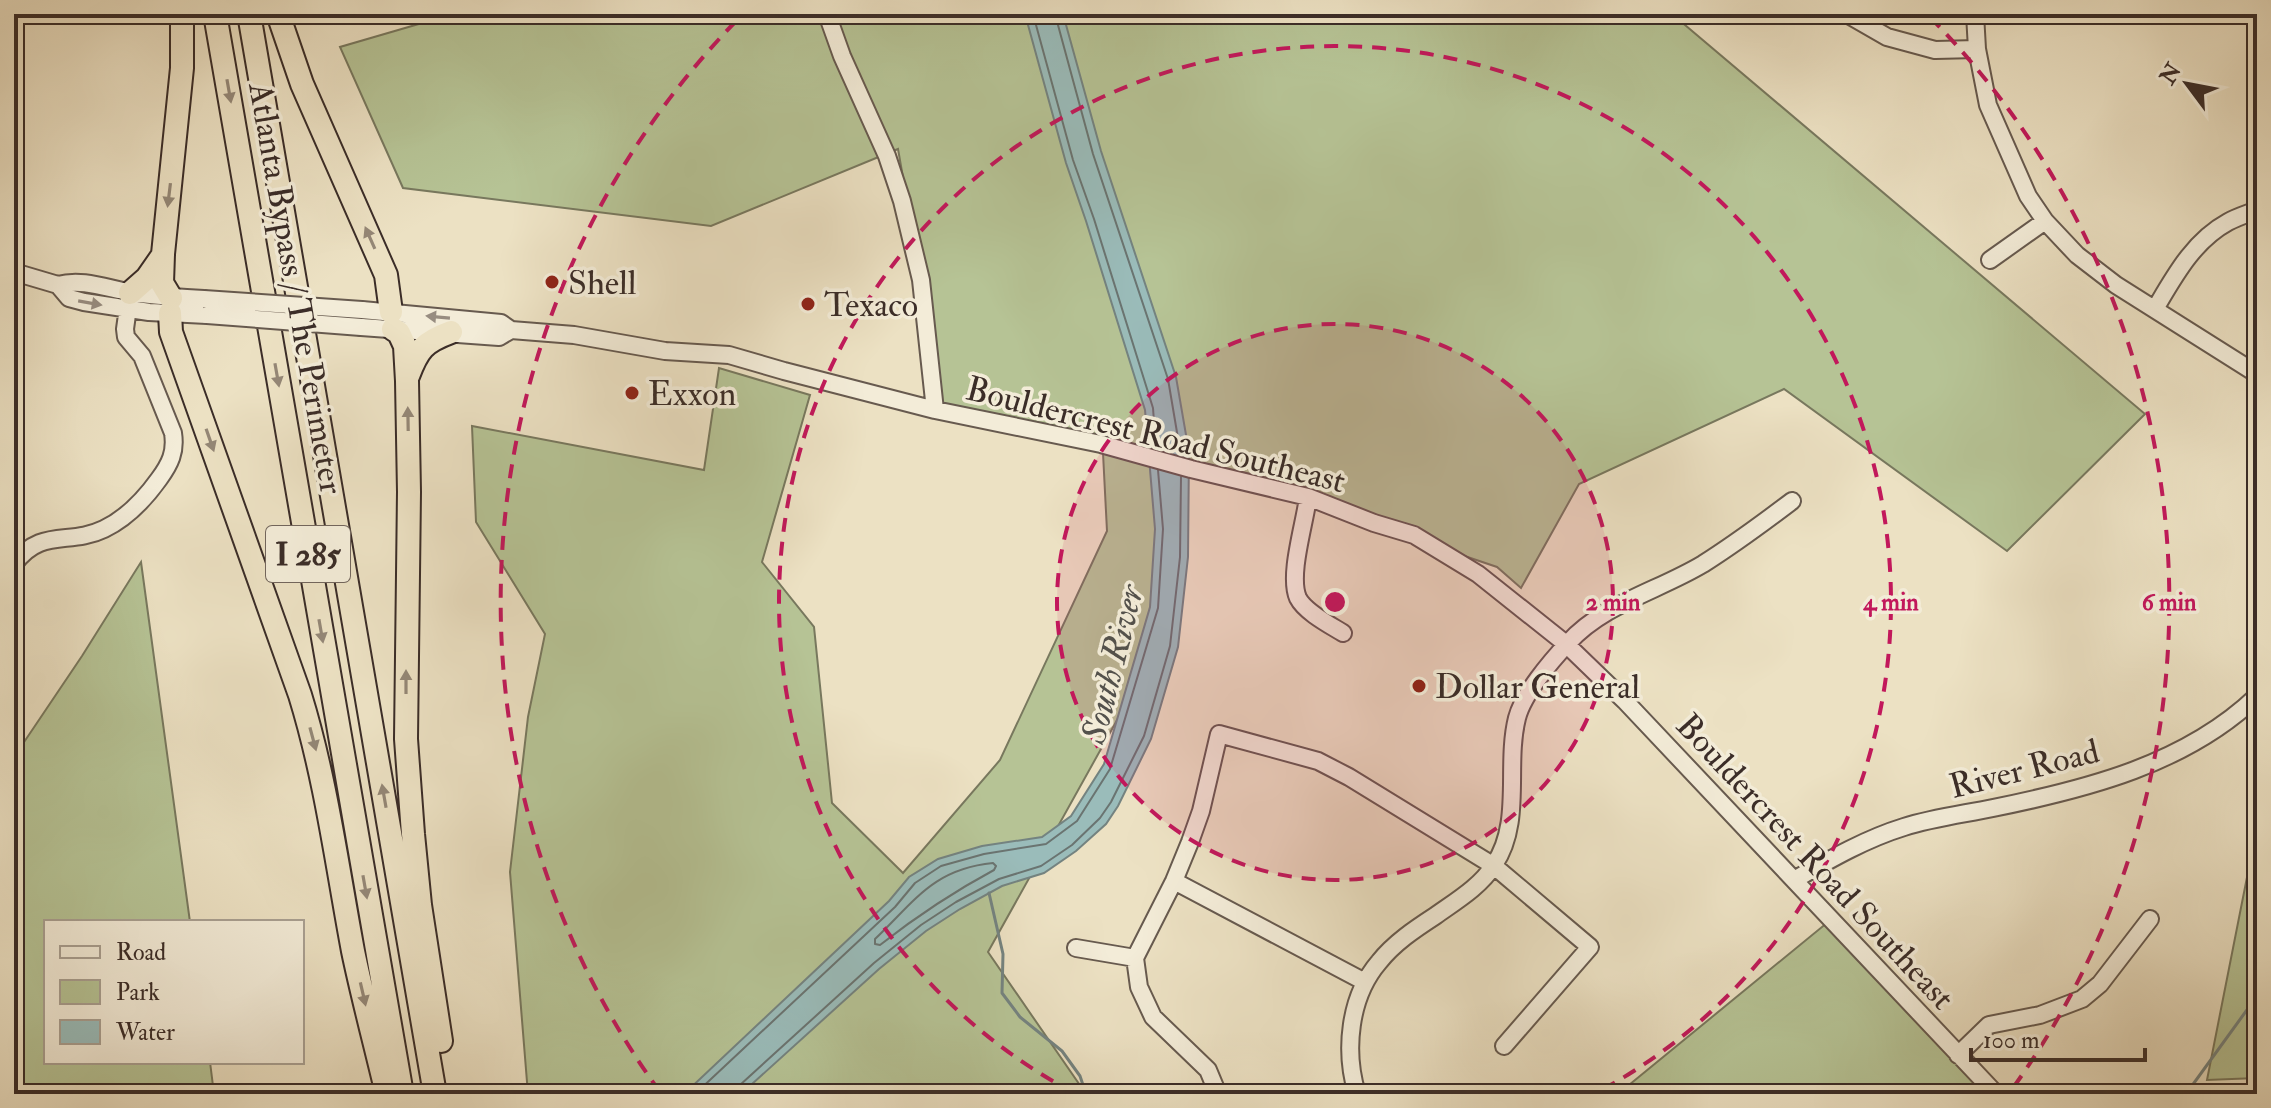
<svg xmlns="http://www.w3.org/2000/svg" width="2271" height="1108" viewBox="0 0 2271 1108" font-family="'IM FELL Double Pica',serif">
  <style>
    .green { fill: #b6c395; stroke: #78785e; stroke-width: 2 }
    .water { fill: #9abcba; stroke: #748380; stroke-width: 2 }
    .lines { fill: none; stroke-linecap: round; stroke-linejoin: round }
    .shore { stroke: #6a7471; stroke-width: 2 }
    .stream { stroke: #748380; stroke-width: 3 }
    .minor-casing { stroke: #675a4f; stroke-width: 20 }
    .highway-casing { stroke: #3b2d28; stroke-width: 26 }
    .minor { stroke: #f3ecd8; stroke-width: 16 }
    .highway { stroke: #ece1c3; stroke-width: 22 }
    .minor-bridge-casing { stroke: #675a4f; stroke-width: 20; stroke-linecap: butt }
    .minor-bridge { stroke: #f3ecd8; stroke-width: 16 }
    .oneway { fill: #948776 }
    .oneway2 { fill: #978c80 }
    .ring { fill: none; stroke: #c2185b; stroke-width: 4; stroke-dasharray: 14 10 }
    .poi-dot { fill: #8f2418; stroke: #f3ecd8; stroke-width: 3 }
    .labels { text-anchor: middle; stroke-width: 7; stroke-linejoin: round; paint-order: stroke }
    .shield { fill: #f3ecd8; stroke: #72665d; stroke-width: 2 }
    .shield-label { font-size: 32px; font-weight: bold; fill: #3b2d28 }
    .poi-label { font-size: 34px; fill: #3b2d28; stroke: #f3ecd8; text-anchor: start }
    .street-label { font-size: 34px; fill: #3b2d28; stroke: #f3ecd8 }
    .water-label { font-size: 36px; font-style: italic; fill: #53514c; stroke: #f3ecd8 }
    .centre { fill: #c2185b; stroke: #f3ecd8; stroke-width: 4 }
    .ring-label { font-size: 24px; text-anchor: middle; font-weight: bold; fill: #c2185b; stroke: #f3ecd8; stroke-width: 7; stroke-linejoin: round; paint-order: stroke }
  </style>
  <rect width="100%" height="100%" fill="#ece1c3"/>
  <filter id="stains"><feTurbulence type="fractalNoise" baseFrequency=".0025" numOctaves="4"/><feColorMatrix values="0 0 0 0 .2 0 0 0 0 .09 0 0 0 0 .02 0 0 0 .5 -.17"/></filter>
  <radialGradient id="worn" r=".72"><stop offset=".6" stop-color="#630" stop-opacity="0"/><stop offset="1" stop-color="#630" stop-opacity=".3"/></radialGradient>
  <path class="green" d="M453,14h1219l473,400 -138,137 -223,-162 -205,95 -58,104 -24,-21 -308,-104 -14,153 -187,336 98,142h-558l-18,-222 18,-155 17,-83 -69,-112 -4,-96 232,44 15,-102 91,27 -48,167 52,65 18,176 71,70 97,-113 107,-229 -4,-78 -158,-36 -47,-268 -187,77 -308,-38 -63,-141z
    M141,562l49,360h-144v140h164l4,32h-200v-337l68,-101z
    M2257,856v222l-50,2 43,-218z
    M1828,922l157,168 -4,4h-363z"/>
  <path class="water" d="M1025,14h38l38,137 75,226 13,75 -1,105 -10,90 -27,92 -33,67 -12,18 -30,27 -32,22 -42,13 -42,23 -34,22 -47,38 -138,125h-57l205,-193 20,-24 29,-18 44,-13 60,-9 29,-21 33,-52 46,-157 5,-78 -10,-119 -59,-189 -20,-58z"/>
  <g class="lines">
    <path class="shore" d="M1033,14l40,146 21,59 59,189 3,41
      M1055,14l38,140 75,225 13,77
      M993,863l3,3 -2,4c-41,22 -77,46 -114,75l-5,-1v-5c40,-38 58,-70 118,-76z
      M695,1094l200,-187 20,-24 26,-17 43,-12 62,-10 31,-23 33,-52 48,-161 5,-79 -5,-59
      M736,1094l4,-9 134,-122 47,-38 35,-23 43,-23 42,-13 31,-21 28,-27 11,-16 33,-66 26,-90 10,-89 1,-80"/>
    <path class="stream" d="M989,893l14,61 -1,39 18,24 42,34 18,25 6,18
      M2186,1094l71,-98"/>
    <defs>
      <path id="minor" d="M827,14l15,42 45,100 15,45 19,79 14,130
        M1847,14l40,23 48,13 42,-1
        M1975,14l2,35 11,56 40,91 17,25 32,34 39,30 141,89
        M1990,260l55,-39
        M14,272l44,13 11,13 15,4 65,10 58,3
        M58,285c25,-7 50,4 75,8 24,3 47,5 71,6
        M2155,309c19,-32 38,-68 73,-87 9,-5 19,-8 29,-12
        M362,310l139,13 10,7 63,5 91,16 64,4 55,16 151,39 166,34 90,25 117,28 66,26 40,12 64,39 88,70 59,57 371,393
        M361,327l138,10 12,-7
        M1308,497c-3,26 -20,78 -10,101 7,14 32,27 45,35
        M14,564c27,-37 55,-18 90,-35 23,-11 40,-29 55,-50 11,-15 17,-27 14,-46l-31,-77 -16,-19 -1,-8 5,-36
        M1794,880c35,-20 71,-41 110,-53 28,-9 60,-13 89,-19 94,-19 193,-44 264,-112
        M1174,881l191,101
        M1076,948l59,10
        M1958,1055l31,-30 51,-10 42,-16 18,-15 50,-65
        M1218,1094l-10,-24 -55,-53 -14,-30 -4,-29 39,-77 16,-39 11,-31 18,-77 99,27 31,16 145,89 96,81 -86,99
        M1357,1094c-13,-43 -8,-97 22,-132 15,-19 36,-33 56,-46 21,-15 45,-29 59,-51 29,-43 11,-99 23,-147 6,-24 34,-57 51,-75 35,-39 90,-52 135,-79 30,-19 60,-41 89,-63"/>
      <path id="highway" d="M215,14l187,1080
        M249,14l186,1080
        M278,14l24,70 84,191 5,37
        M130,293l17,-15 16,-23
        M171,298l-9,-15 1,-29 19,-186v-54
        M170,313l1,19 129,363c26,84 37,171 53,256 10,48 23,96 34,143
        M393,329l6,4 6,13 2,35 2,111 -3,247 7,95 7,71 21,136
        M408,376c10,-27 16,-34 43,-44"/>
    </defs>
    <use href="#minor" class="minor-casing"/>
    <use href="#highway" class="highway-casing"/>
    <use href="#minor" class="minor"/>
    <use href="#highway" class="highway"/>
    <defs>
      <path id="minor-bridge" d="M204,299l158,11
        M207,315l154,12"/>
    </defs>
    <use href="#minor-bridge" class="minor-bridge-casing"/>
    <use href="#minor-bridge" class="minor-bridge"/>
  </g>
  <defs><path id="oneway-solid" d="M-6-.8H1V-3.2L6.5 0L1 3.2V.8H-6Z" transform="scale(2)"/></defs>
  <g class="oneway">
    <use href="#oneway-solid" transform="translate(229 91) rotate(80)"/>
    <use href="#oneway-solid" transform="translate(169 195) rotate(97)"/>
    <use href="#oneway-solid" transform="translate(370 238) rotate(-114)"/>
    <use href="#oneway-solid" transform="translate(277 375) rotate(80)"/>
    <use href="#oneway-solid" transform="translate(408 419) rotate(-91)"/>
    <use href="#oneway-solid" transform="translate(210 440) rotate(71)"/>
    <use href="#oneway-solid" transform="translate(321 631) rotate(80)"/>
    <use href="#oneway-solid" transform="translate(406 682) rotate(-90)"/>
    <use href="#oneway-solid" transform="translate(313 739) rotate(75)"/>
    <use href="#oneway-solid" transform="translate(384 796) rotate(-100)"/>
    <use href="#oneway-solid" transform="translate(365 887) rotate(80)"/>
    <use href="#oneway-solid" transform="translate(363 994) rotate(77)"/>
  </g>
  <g class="oneway2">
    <use href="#oneway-solid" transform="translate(90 303) rotate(10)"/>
    <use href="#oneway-solid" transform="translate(438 317) rotate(-175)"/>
  </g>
  <circle cx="1335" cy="602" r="278" fill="#c2185b" fill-opacity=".12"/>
  <g class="ring">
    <circle cx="1335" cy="602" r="278"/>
    <path d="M1074 1093A556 556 0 1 1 1596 1093"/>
    <path d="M660 1092A834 834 0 0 1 740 17M1930 17A834 834 0 0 1 2010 1092"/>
  </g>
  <g class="poi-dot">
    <circle cx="552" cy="282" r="8"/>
    <circle cx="808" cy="304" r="8"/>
    <circle cx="632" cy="393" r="8"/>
    <circle cx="1419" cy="686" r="8"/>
  </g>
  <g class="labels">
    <rect class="shield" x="266" y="526" width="84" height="56" rx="6"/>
    <g class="shield-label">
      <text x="308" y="565">I 285</text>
    </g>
    <g class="poi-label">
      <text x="568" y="294">Shell</text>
      <text x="824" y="316">Texaco</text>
      <text x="648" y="405">Exxon</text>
      <text x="1435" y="698">Dollar General</text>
    </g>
    <g class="street-label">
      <text transform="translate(297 288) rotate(80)" y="12">Atlanta Bypass / The Perimeter</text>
      <text transform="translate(1156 434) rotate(14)" y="12">Bouldercrest Road Southeast</text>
      <text transform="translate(2024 768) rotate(-14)" y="12">River Road</text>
      <text transform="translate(1816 861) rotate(47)" y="12">Bouldercrest Road Southeast</text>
    </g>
    <g class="water-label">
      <text transform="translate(1111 664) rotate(-76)" y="13">South River</text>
    </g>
  </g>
  <circle cx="1335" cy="602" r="12" class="centre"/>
  <g class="ring-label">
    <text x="1613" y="610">2 min</text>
    <text x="1891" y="610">4 min</text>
    <text x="2169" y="610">6 min</text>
  </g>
  <rect width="2271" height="1108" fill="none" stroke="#ece1c3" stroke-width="48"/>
  <rect x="16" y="16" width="2239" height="1076" fill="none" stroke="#3b2d28" stroke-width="4"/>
  <rect x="24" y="24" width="2223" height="1060" fill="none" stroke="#3b2d28" stroke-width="2"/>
  <rect x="44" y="920" width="260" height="144" fill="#f3ecd8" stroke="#a9a092" stroke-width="2"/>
  <rect x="60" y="946" width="40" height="12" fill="#f3ecd8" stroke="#a9a092" stroke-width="2"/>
  <text x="116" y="960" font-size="24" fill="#3b2d28">Road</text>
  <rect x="60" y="980" width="40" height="24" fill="#b6c395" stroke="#a9a092" stroke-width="2"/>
  <text x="116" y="1000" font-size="24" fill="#3b2d28">Park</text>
  <rect x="60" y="1020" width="40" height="24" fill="#9abcba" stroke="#a9a092" stroke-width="2"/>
  <text x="116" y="1040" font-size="24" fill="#3b2d28">Water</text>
  <g transform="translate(2187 84) rotate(302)" stroke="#f3ecd8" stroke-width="6" paint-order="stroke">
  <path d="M0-6L14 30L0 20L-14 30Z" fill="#3b2d28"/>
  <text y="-12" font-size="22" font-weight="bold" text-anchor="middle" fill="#3b2d28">N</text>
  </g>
  <path d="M1971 1048v12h174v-12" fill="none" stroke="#3b2d28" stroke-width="4"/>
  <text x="1983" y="1048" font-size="24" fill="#3b2d28" stroke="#f3ecd8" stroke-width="6" paint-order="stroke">100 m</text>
  <rect width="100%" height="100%" filter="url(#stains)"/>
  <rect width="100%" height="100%" fill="url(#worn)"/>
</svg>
